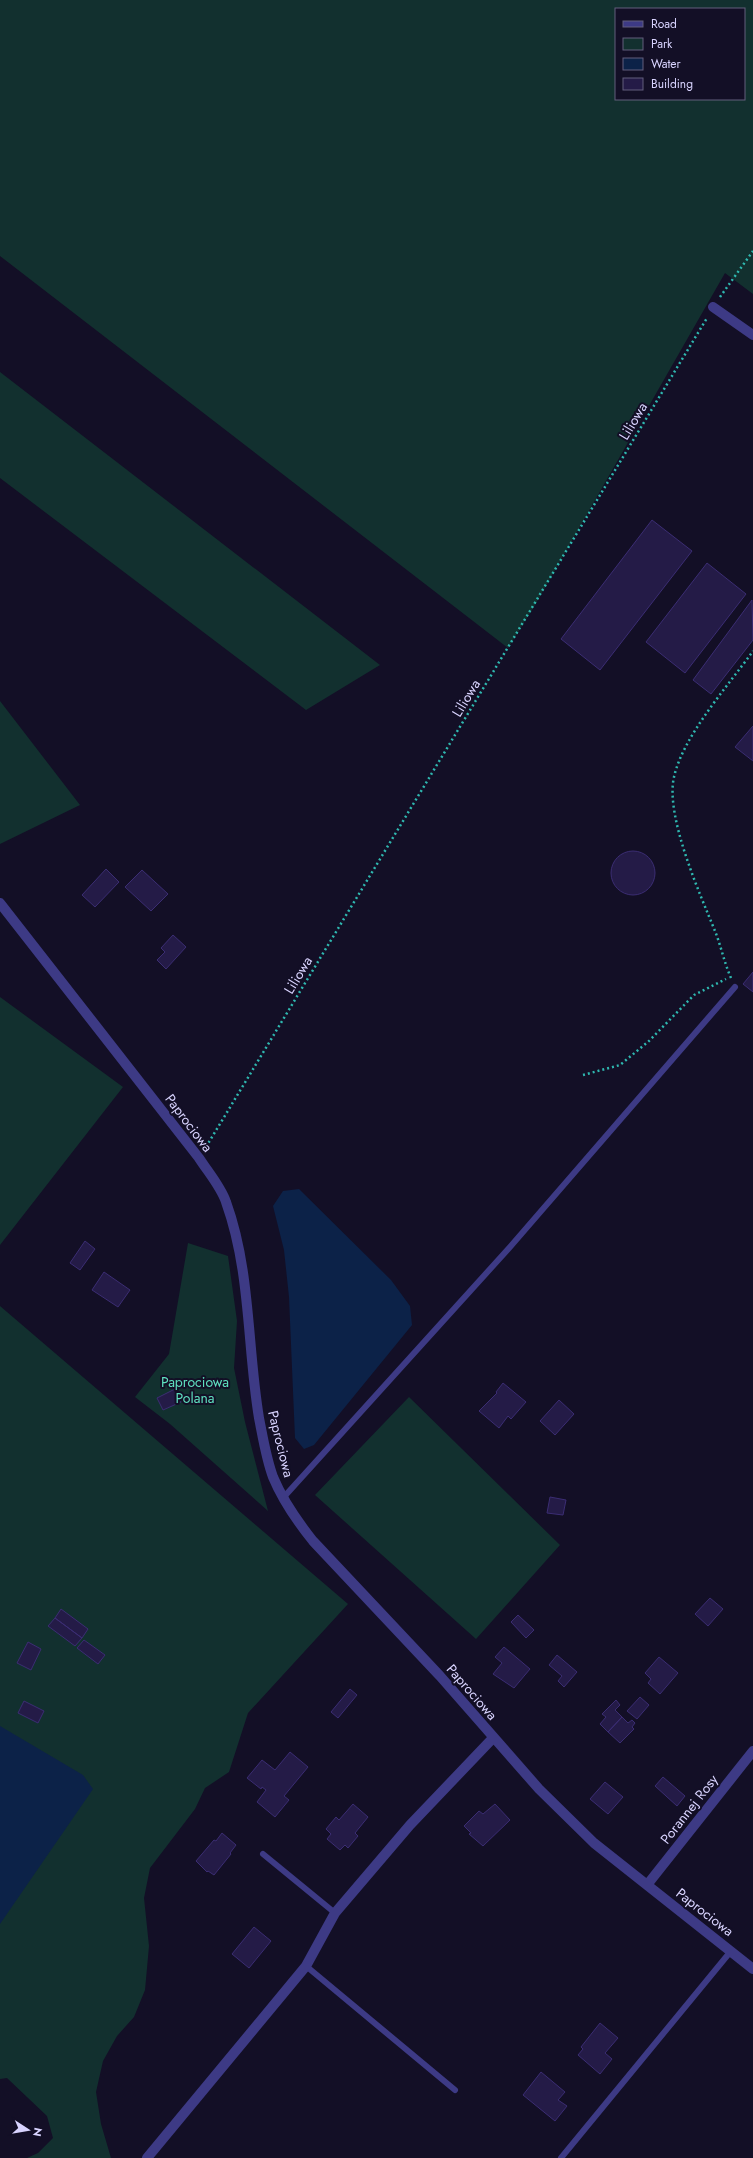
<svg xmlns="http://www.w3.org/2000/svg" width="753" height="2158" viewBox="0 0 753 2158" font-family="Jost,sans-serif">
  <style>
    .green { fill: #12302f; fill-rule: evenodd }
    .water { fill: #0c2248 }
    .building { fill: #241b47; stroke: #3b2d73 }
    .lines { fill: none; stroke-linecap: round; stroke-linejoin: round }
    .path { stroke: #2fb8b0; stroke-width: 2.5; stroke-dasharray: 2 3; stroke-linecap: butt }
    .lane { stroke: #3d3a85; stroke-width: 6 }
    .street { stroke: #3d3a85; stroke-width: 10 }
    .labels { text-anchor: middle; stroke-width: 4; stroke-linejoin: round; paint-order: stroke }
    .street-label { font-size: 14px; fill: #d9d4ff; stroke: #130f26 }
    .park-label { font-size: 14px; fill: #5fe0c0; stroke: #130f26 }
  </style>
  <rect width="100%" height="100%" fill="#130f26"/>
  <path class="green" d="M0,0h753v294l-28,-21 -190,332 -27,43 -508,-392zM616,9h128v90h-128z
    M0,372l380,293 -74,45 -306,-232z
    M0,701l80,104 -80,39z
    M0,997l123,90 -123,158z
    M188,1243l40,13 9,65 -3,47 11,54 23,89 -98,-87 -35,-27 34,-43z
    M0,1306l348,298 -100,109 -19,59 -24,16 -10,21 -45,59 -6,30 5,48 -4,44 -11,27 -17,19 -14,25 -7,31 5,32 10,34h-84l11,-5 15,-15 -6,-22 -40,-38 -7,1z
    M409,1397l151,148 -84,94 -161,-144z"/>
  <path class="water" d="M299,1189l92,91 19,26 2,19 -98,120 -10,4 -9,-11 -6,-141 -5,-47 -11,-44 10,-15z
    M0,1726l83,49 10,14 -93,135z"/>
  <path class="building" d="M652,520l40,31 -92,119 -39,-31z
    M707,563l39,31 -61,79 -39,-31z
    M752,600l1,40 -42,54 -18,-14z
    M753,726v35l-18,-14z
    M611 873a22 22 0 1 1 44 0a22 22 0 1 1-44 0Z
    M106,869l13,13 -24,25 -13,-12z
    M142,870l26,24 -17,17 -26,-24z
    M173,935l13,12 -20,22 -9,-9 8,-8 -4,-4z
    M753,972v20l-10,-8z
    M85,1241l10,8 -15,21 -10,-7z
    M104,1272l26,18 -12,17 -26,-17z
    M503,1383l23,19 -15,17 -3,-3 -9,12 -20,-17 18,-18 -1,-1z
    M175,1389l6,13 -18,8 -6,-12z
    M559,1400l15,14 -19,21 -15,-14z
    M550,1497l16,3 -3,15 -16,-2z
    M710,1598l13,11 -15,17 -13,-12z
    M61,1609l27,20 -6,9 -27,-20z
    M518,1615l16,15 -8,8 -15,-16z
    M55,1618l27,20 -7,8 -27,-20z
    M84,1640l21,15 -7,9 -21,-16z
    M28,1642l13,7 -10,21 -14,-7z
    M504,1647l26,22 -16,19 -21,-14 9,-11 -7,-6z
    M557,1655l20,17 -13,15 -6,-6 4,-5 -13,-11z
    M659,1657l19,16 -18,21 -12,-11 3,-4 -6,-6z
    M350,1689l7,6 -19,23 -7,-6z
    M640,1697l9,8 -12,14 -10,-8z
    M616,1700l4,5 -5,5 7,7 -14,15 -8,-8 6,-7 -4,-3z
    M24,1701l20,10 -6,12 -20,-10z
    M622,1717l6,6 4,-3 3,3 -3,4 2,2 -14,14 -12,-11z
    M290,1752l18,15 -24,29 5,4 -14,17 -18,-15 9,-12 -4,-3 -1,2 -14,-11 15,-18 13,10z
    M663,1777l22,19 -8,10 -22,-20z
    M605,1782l18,15 -15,17 -18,-15z
    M353,1804l15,13 -13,16 3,3 -10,12 -3,-3 -5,5 -13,-11 4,-5 -5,-5 10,-12 3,3z
    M495,1804l15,16 -27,26 -14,-12 2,-1 -7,-7 15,-15 4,3z
    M222,1833l14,12 -6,8 1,1 -17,21 -6,-4 -1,1 -11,-11 18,-21 2,1z
    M254,1927l17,14 -22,27 -17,-14z
    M600,2023l18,15 -13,15 7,6 -12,15 -22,-19 5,-6 -2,-2z
    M541,2072l24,20 -7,8 9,6 -12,15 -32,-26z"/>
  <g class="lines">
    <path class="path" d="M720,297l33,-46
      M731,978c-7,-16 -10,-32 -16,-47 -15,-37 -50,-115 -41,-154 9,-41 54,-91 79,-126
      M583,1075l37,-10 29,-24 45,-46 32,-16
      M206,1147l501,-829"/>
    <path class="lane" d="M283,1498l227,-251 225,-260
      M263,1854l72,59
      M306,1966l149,124
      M561,2158l170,-207"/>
    <path class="street" d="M713,307l40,28
      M0,903l199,255c9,14 22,29 27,44 25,69 21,144 33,216 4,20 7,40 14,59 10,24 24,44 40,64l127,135 99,113 55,54 159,126
      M647,1885l106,-134
      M147,2158l159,-192 29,-53 75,-88 83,-87"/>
  </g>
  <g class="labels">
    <g class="street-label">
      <text transform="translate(633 421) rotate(-59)" y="5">Liliowa</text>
      <text transform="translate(466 698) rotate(-59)" y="5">Liliowa</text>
      <text transform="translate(298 975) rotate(-59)" y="5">Liliowa</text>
      <text transform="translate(189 1123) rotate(53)" y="5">Paprociowa</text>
      <text transform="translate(281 1444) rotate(76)" y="5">Paprociowa</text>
      <text transform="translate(472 1692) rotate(49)" y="5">Paprociowa</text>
      <text transform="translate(689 1809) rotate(-52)" y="5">Porannej Rosy</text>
      <text transform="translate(705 1912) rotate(38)" y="5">Paprociowa</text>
    </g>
    <g class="park-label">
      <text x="195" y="1387">Paprociowa<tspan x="195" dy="16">Polana</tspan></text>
    </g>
  </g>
  <rect x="615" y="8" width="130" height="92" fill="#130f26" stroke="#625e7d"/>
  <rect x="623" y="21" width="20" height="6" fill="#3d3a85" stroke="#625e7d"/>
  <text x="651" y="28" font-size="12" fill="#d9d4ff">Road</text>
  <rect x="623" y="38" width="20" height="12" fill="#12302f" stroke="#625e7d"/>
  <text x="651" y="48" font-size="12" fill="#d9d4ff">Park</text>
  <rect x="623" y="58" width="20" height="12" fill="#0c2248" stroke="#625e7d"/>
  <text x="651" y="68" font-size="12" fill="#d9d4ff">Water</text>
  <rect x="623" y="78" width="20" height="12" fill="#241b47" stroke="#625e7d"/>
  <text x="651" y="88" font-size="12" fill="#d9d4ff">Building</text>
  <g transform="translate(28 2130) rotate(102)" stroke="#130f26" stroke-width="3" paint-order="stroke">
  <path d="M0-3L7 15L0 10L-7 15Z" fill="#d9d4ff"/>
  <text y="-6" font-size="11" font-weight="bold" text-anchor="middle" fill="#d9d4ff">N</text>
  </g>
</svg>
